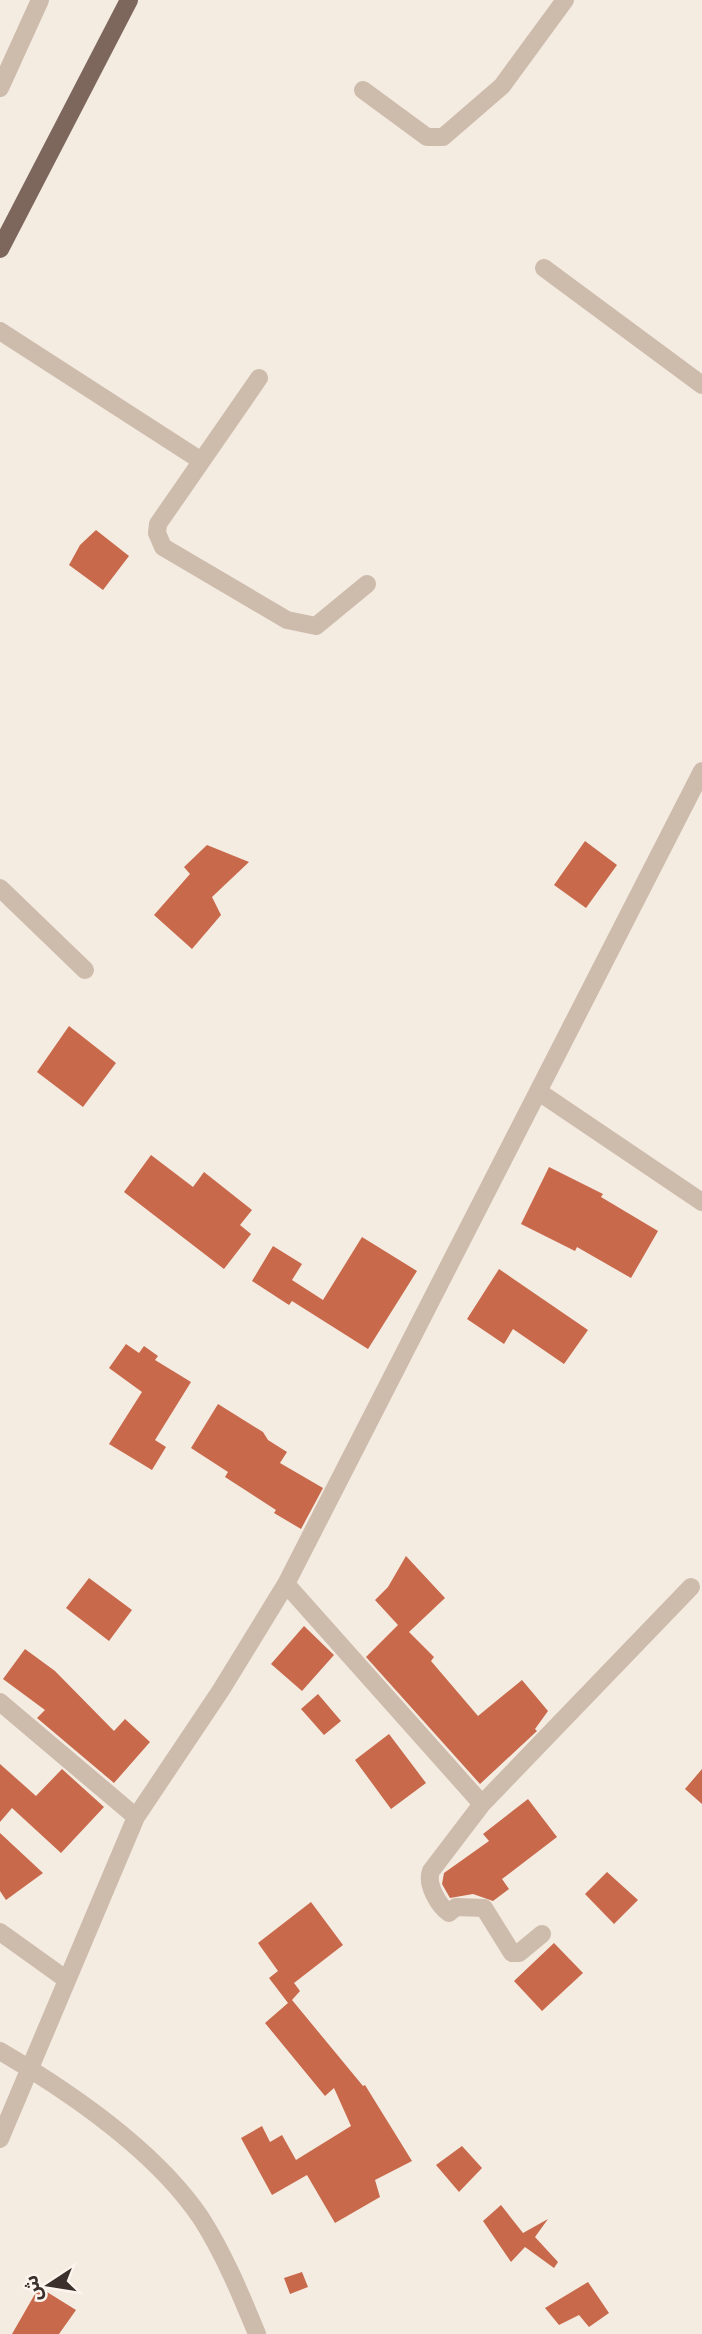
<svg xmlns="http://www.w3.org/2000/svg" width="702" height="2334" viewBox="0 0 702 2334" font-family="Manrope,'Noto Sans Arabic',sans-serif">
  <style>
    .building { fill: #c8694b }
    .lines { fill: none; stroke-linecap: round; stroke-linejoin: round }
    .street { stroke: #cdbbac; stroke-width: 18 }
    .primary { stroke: #7d675c; stroke-width: 18 }
  </style>
  <rect width="100%" height="100%" fill="#f4ebe1"/>
  <path class="building" d="M96,530l33,26 -26,34 -34,-25 11,-20z
    M585,841l32,24 -31,43 -32,-23z
    M207,845l42,17 -37,35 9,18 -29,34 -38,-34 36,-41 -6,-7z
    M69,1026l47,37 -33,44 -46,-35z
    M151,1155l42,32 11,-15 48,38 -12,15 11,9 -27,35 -100,-77z
    M549,1167l54,27 -2,3 57,34 -27,47 -54,-31 -2,4 -54,-27z
    M362,1237l55,34 -49,78 -76,-48 -3,4 -37,-24 21,-35 29,18 -10,16 31,20z
    M499,1269l89,61 -24,34 -51,-35 -9,15 -37,-25z
    M126,1344l13,9 5,-7 14,10 -3,4 36,22 -36,58 11,7 -14,23 -43,-26 33,-52 -33,-24z
    M218,1404l45,28 5,8 19,12 -7,11 43,25 -22,41 -27,-16 2,-3 -51,-33 3,-5 -37,-24z
    M406,1556l39,42 -36,34 25,25 -3,4 47,55 44,-36 26,31 -13,18 2,2 -57,53 -114,-127 32,-32 -23,-25 13,-13z
    M89,1578l43,32 -23,31 -43,-33z
    M304,1626l30,29 -32,36 -31,-27z
    M25,1649l30,22 59,60 11,-12 25,23 -36,41 -77,-65 8,-8 -42,-31z
    M318,1694l23,27 -17,14 -23,-26z
    M389,1734l37,49 -35,26 -36,-49z
    M0,1764l36,32 26,-27 42,38 -43,46 -49,-45 -12,14z
    M702,1769v35l-17,-15z
    M528,1799l29,38 -55,42 7,10 -16,12 -20,-7 -23,4 -8,-14 2,-11 45,-32 -6,-7z
    M0,1833l43,40 -37,27 -6,-9z
    M607,1872l31,28 -24,24 -29,-30z
    M311,1902l32,43 -49,38 6,8 -8,9 71,86 2,-1 47,76 -37,19 5,17 -45,26 -28,-48 -35,20 -31,-57 21,-12 8,16 12,-7 14,25 55,-34 -17,-38 -9,8 -60,-73 23,-20 -19,-25 9,-7 -20,-28z
    M554,1943l29,30 -41,38 -28,-30z
    M462,2146l20,22 -23,24 -23,-27z
    M501,2205l22,28 25,-14 -13,18 23,25 -4,6 -29,-21 -14,15 -28,-41z
    M302,2272l6,15 -18,7 -6,-16z
    M588,2282l21,31 -20,14 -10,-12 -20,10 -14,-17z
    M39,2287l37,23 -17,24h-47z"/>
  <g class="lines">
    <path class="street" d="M0,88l40,-88
      M363,90l64,47h16l59,-51 63,-86
      M544,268l158,117
      M0,331l200,129
      M259,378l-101,146 -1,9 6,14 124,73 29,6 51,-42
      M0,888l85,82
      M539,1092l163,110
      M286,1584l196,220
      M0,1702l136,115
      M0,1932l67,48
      M542,1934l-23,19h-7l-28,-45 -28,-1 -7,6c-11,-8 -23,-29 -18,-42l51,-67 209,-217
      M0,2051c70,41 155,99 201,167 23,36 40,77 56,116
      M0,2139l136,-322 85,-127 65,-106 416,-813"/>
    <path class="primary" d="M0,249l129,-249"/>
  </g>
  <g transform="translate(49 2285) rotate(258)" stroke="#fbf5ee" stroke-width="5" paint-order="stroke">
  <path d="M0-5L12 26L0 18L-12 26Z" fill="#3b302b"/>
  <text y="-10" font-size="19" font-weight="bold" text-anchor="middle" fill="#3b302b">ش</text>
  </g>
</svg>
